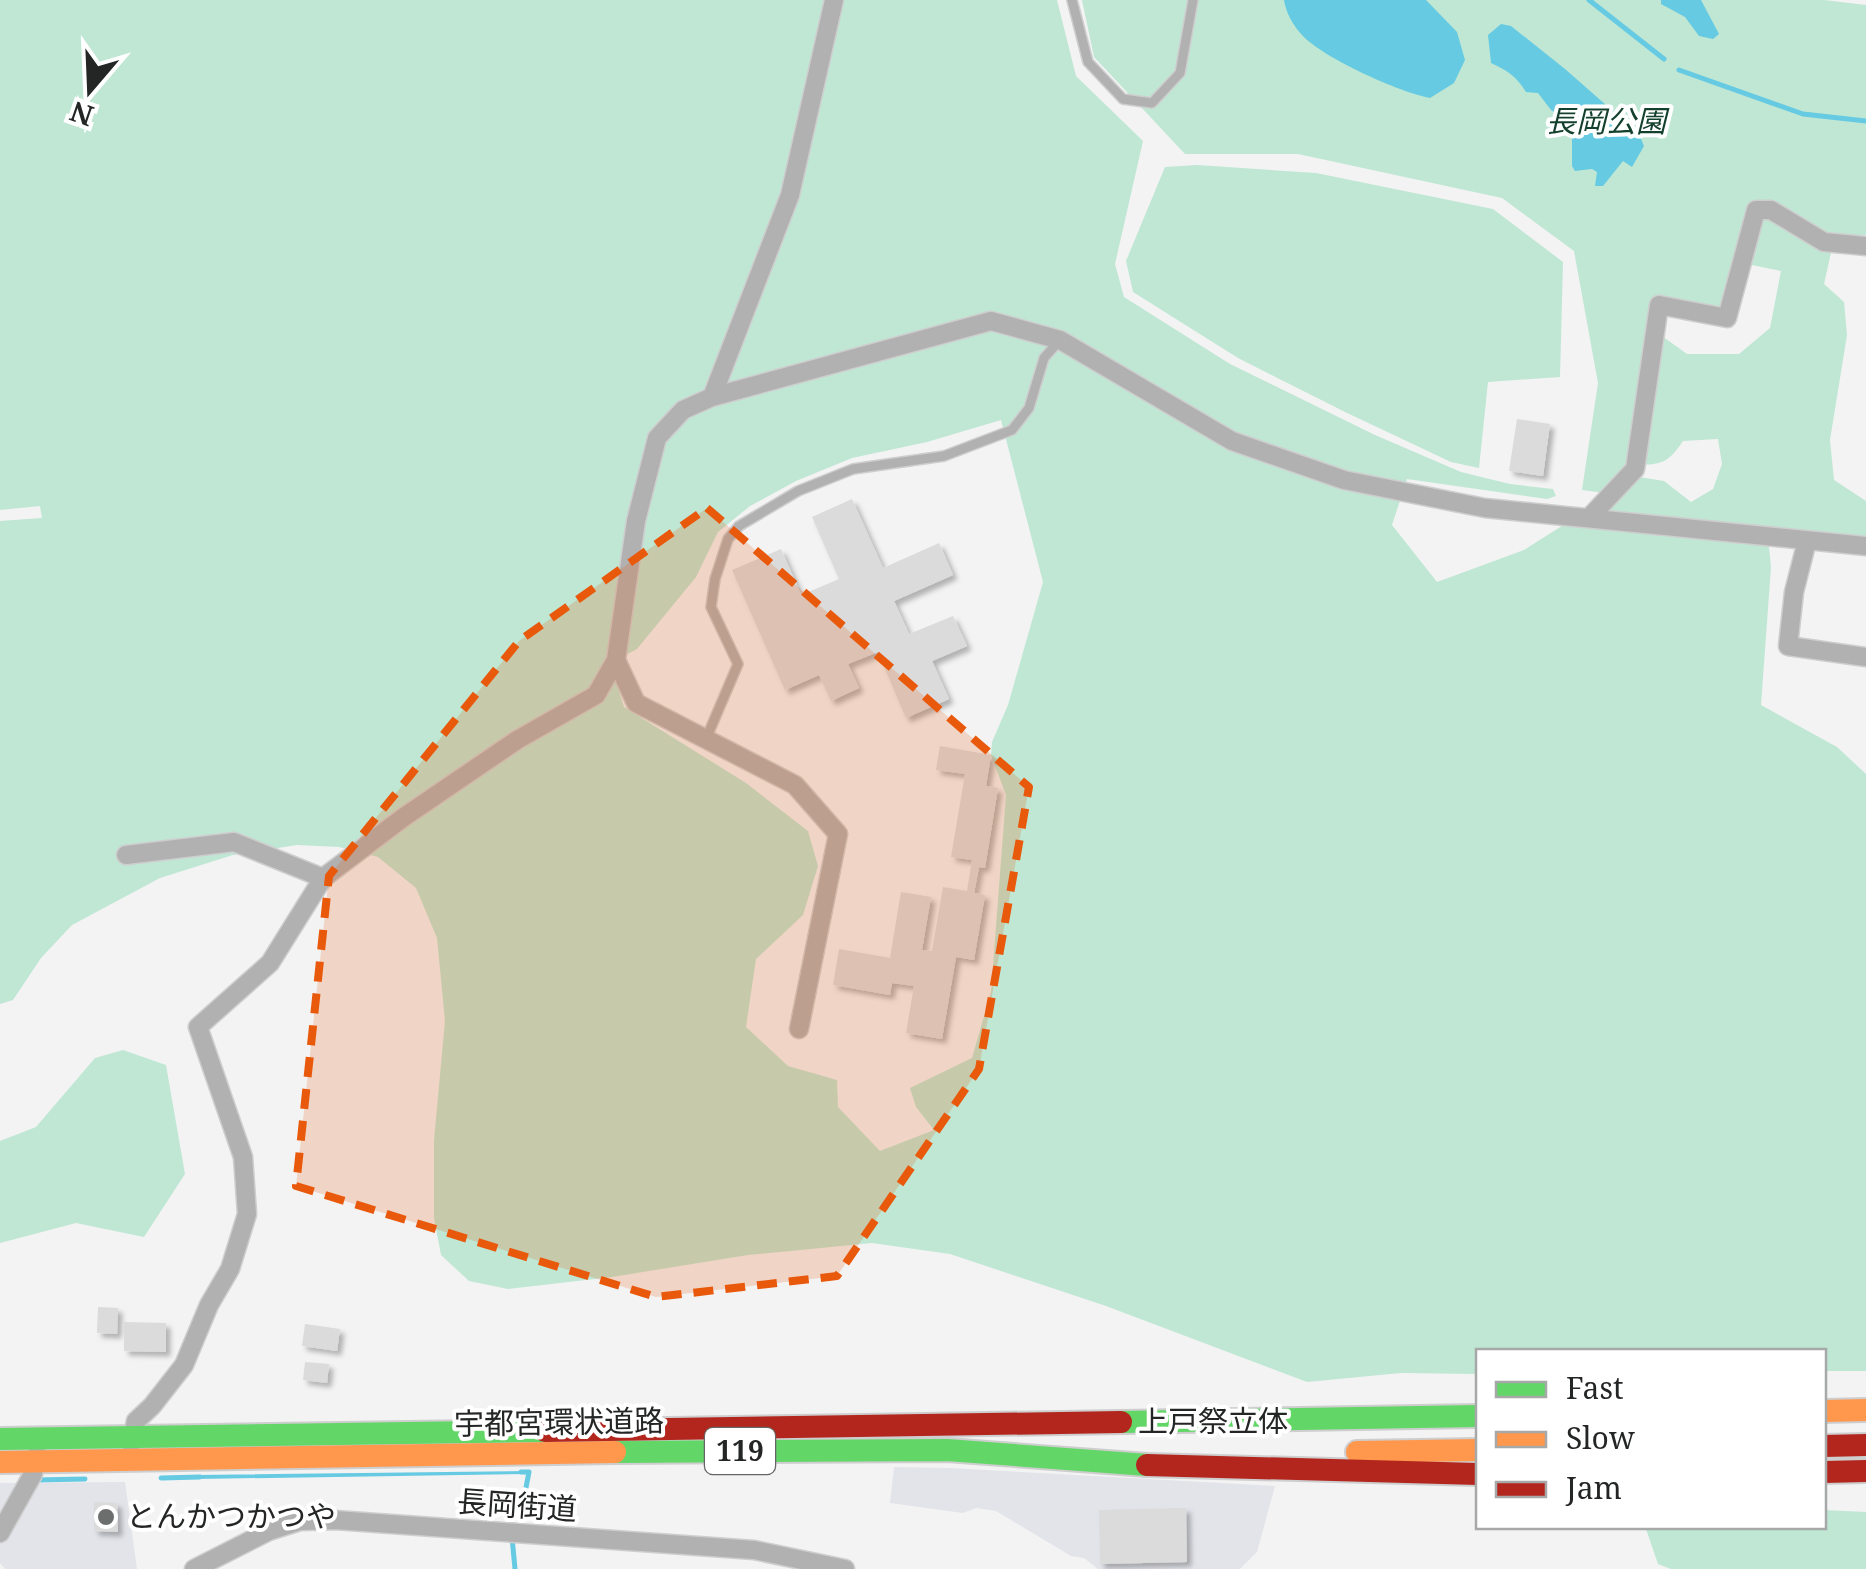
<svg xmlns="http://www.w3.org/2000/svg" width="1866" height="1569" viewBox="0 0 1866 1569" font-family="'Noto Serif','Noto Sans JP',serif">
  <style>
    .built { fill: #e3e4ea }
    .green { fill: #bfe7d4; fill-rule: evenodd }
    .water { fill: #66cae2 }
    .lines { fill: none; stroke-linecap: round; stroke-linejoin: round }
    .stream { stroke: #66cae2; stroke-width: 5 }
    .building { fill: #dbdbdc; filter: url(#shadow) }
    .lane-casing { stroke: #cececf; stroke-width: 12 }
    .street-casing { stroke: #cececf; stroke-width: 21 }
    .fast-casing { stroke: #cececf; stroke-width: 26 }
    .slow-casing { stroke: #cececf; stroke-width: 26 }
    .jam-casing { stroke: #cececf; stroke-width: 26 }
    .lane { stroke: #b2b1b1; stroke-width: 9 }
    .street { stroke: #b2b1b1; stroke-width: 18 }
    .fast { stroke: #63d668; stroke-width: 22 }
    .slow { stroke: #ff974d; stroke-width: 22 }
    .jam { stroke: #b3261e; stroke-width: 22 }
    .marked { fill: #e8590c; fill-opacity: 0.2; stroke: #e8590c; stroke-width: 8; stroke-dasharray: 20 12; stroke-linejoin: round }
    .poi-dot { fill: #6c6d6d; stroke: #fff; stroke-width: 4 }
    .labels { text-anchor: middle; stroke-width: 8; stroke-linejoin: round; paint-order: stroke }
    .shield { fill: #fff; stroke: #666; stroke-width: 2.5 }
    .shield-label { font-size: 28px; font-weight: bold; fill: #242525 }
    .park-label { font-size: 30px; font-style: italic; fill: #14412e; stroke: #fff }
    .street-label { font-size: 30px; fill: #242525; stroke: #fff }
    .poi-label { font-size: 30px; fill: #242525; stroke: #fff; text-anchor: start }
  </style>
  <defs>
    <filter id="shadow"><feDropShadow dx="4.5" dy="4.5" stdDeviation="2.5" flood-color="#0004"/></filter>
  </defs>
  <rect width="100%" height="100%" fill="#f3f3f4"/>
  <path class="built" d="M894,1467l56,1 325,18 -18,66 -17,17h-142l-14,-11 -13,-2 -75,-45 -20,-3 -13,5 -73,-10z
    M125,1482l12,87h-132l-5,-6v-80z"/>
  <path class="green" d="M0,0h1057l19,76 67,65 -28,123 9,33 106,67 145,71 86,37 49,12 43,5 3,7 -9,3 -140,-20 -15,46 45,57 87,-32 115,-73 25,4 27,21 22,-13 9,-25 -4,-25 -35,2c-14,21 -22,25 -47,23l19,-133 32,23h52l31,-26 11,-57 -44,-9 -16,48 -70,-10 -17,161 -29,32 -23,-3 16,-107 -24,-132 -72,-53 -204,-44h-113l-91,-97 -12,-57h742l42,5v230h-31l-11,49 20,18 3,33 -17,105 4,40 32,21v36l-97,10 2,20 -10,138 76,42 29,27v597h-42v-19h-346v22l-77,-1 -94,9 -201,-76 -156,-52 -78,-11 -124,12 -136,22 -104,12 -39,-8 -28,-26 -7,-37v-78l11,-119 -8,-83 -21,-50 -38,-31 -39,-10 -42,-2 -64,10 -73,23 -88,47 -31,33 -28,42 -13,4v-483l42,-3 -2,-12 -40,4zM1001,420l42,162 -35,123 -16,37 -1,13 15,40 -15,197 -19,66 -62,30 6,19 18,23 -54,21 -42,-44 -1,-27 -49,-14 -42,-39 10,-68 47,-44 15,-49 -10,-35 -62,-48 -122,-76 -14,-44 27,-14 59,-72 22,-45 32,-26 46,-25 56,-23 75,-16z
    M1197,165l119,8 177,36 70,53 -3,115 -72,5 -9,86 -28,-6 -106,-50 -107,-54 -105,-66 -7,-31 39,-94z
    M123,1050l43,15 19,109 -41,63 -68,-14 -76,20v-102l36,-14 59,-69z
    M1824,1510l42,2v57h-195l-13,-5 -12,-35 2,-3h176z"/>
  <path class="water" d="M1284,0h142l31,32 8,28 -11,23 -24,15c-31,-6 -107,-40 -128,-63 -9,-10 -16,-22 -18,-35z
    M1661,0h40l18,34 -6,5 -14,-3 -14,-19 -24,-13z
    M1501,24l10,2 54,43 74,65 5,12 -12,21 -9,-6 -20,25h-8l2,-14 -5,-3 -17,2 -3,-5v-43l-21,-13 -13,-17 -12,-1c-9,-15 -19,-22 -35,-29l-3,-28z
    M526,1471v3l-329,5v-4z"/>
  <g class="lines">
    <path class="stream" d="M1589,0l75,59
      M1679,70l124,44 63,7
      M161,1478l39,-1
      M36,1480l49,-1
      M511,1526l-1,-12 13,-11 6,-31h-8
      M512,1537l3,32"/>
  </g>
  <path class="building" d="M1517,419l33,5 -7,52 -34,-5z
    M852,499l31,69 56,-25 14,32 -59,26 15,33 44,-18 14,30 -35,15 17,38 -43,19 -28,-66 -30,12 11,24 -28,13 -12,-26 -34,15 -53,-120 49,-21 20,46 38,-16 -27,-62z
    M940,746l51,9 -5,31 12,2 -13,80 -6,-1 -5,26 11,2 -11,65 -18,-3 -14,82 -36,-6 8,-47 -22,-3 -2,12 -57,-10 6,-36 51,9 11,-66 30,5 -9,53 10,1 11,-64 24,4 5,-31 -21,-3 14,-83 -29,-4z
    M98,1307l20,1 -1,26 -20,-1z
    M124,1322l42,1v29l-42,-1z
    M305,1324l35,5 -3,22 -35,-5z
    M305,1362l24,2 -2,19 -24,-3z
    M94,1502l23,1 1,29 -24,-1z
    M1186,1508l1,54 -87,2 -1,-54z"/>
  <g class="lines">
    <defs>
      <path id="lane" d="M1072,0l16,62 35,37 29,4 28,-30 13,-73
        M706,739l32,-75 -27,-57 4,-28 13,-40 11,-13 59,-35 55,-22 91,-13 68,-26 17,-22 15,-50 16,-18"/>
      <path id="street" d="M712,397l78,-202 44,-195
        M1589,518l46,-49 24,-164 68,13 29,-108h15l53,32 42,4
        M1807,541l-13,51 -6,54 78,11
        M616,660l20,43 159,82 43,49 -39,195
        M126,855l108,-13 89,36
        M131,1444l5,-23 16,-15 32,-41 25,-60 21,-36 17,-55 -4,-57 -45,-130 72,-64 53,-85 81,-61 113,-77 79,-45 20,-35 20,-139 21,-83 26,-28 29,-13 279,-76 69,19 172,101 112,39 141,28 381,38
        M0,1533l33,-59 4,-20
        M194,1569l75,-38 31,-10 35,-1 419,30 91,19"/>
      <path id="fast" d="M1121,1422l357,-6
        M0,1439l545,-8
        M615,1452l332,-2 200,15"/>
      <path id="slow" d="M1824,1411l42,-1
        M1357,1452l121,-2
        M0,1462l615,-10"/>
      <path id="jam" d="M545,1431l576,-9
        M1824,1446l42,-1
        M1147,1465l331,9
        M1824,1472l42,-1"/>
    </defs>
    <use href="#lane" class="lane-casing"/>
    <use href="#street" class="street-casing"/>
    <use href="#fast" class="fast-casing"/>
    <use href="#slow" class="slow-casing"/>
    <use href="#jam" class="jam-casing"/>
    <use href="#lane" class="lane"/>
    <use href="#street" class="street"/>
    <use href="#fast" class="fast"/>
    <use href="#slow" class="slow"/>
    <use href="#jam" class="jam"/>
  </g>
  <path class="marked" d="M707,508l322,279 -50,282 -142,207 -181,21 -360,-111 33,-310 190,-235z"/>
  <circle class="poi-dot" cx="106" cy="1517" r="10"/>
  <g class="labels">
    <rect class="shield" x="705" y="1428" width="70" height="46" rx="8"/>
    <g class="shield-label">
      <text x="740" y="1461">119</text>
    </g>
    <g class="park-label">
      <text x="1606" y="132">長岡公園</text>
    </g>
    <g class="street-label">
      <text x="1213" y="1432">上戸祭立体</text>
      <text transform="translate(559 1423) rotate(-1)" y="10">宇都宮環状道路</text>
      <text transform="translate(517 1506) rotate(4)" y="10">長岡街道</text>
    </g>
    <g class="poi-label">
      <text x="126" y="1527">とんかつかつや</text>
    </g>
  </g>
  <rect x="1476" y="1349" width="350" height="180" fill="#ffffff" stroke="#a7a8a8" stroke-width="2.5"/>
  <rect x="1496" y="1382" width="50" height="15" fill="#63d668" stroke="#a7a8a8" stroke-width="2.5"/>
  <text x="1566" y="1399" font-size="30" fill="#242525">Fast</text>
  <rect x="1496" y="1432" width="50" height="15" fill="#ff974d" stroke="#a7a8a8" stroke-width="2.5"/>
  <text x="1566" y="1449" font-size="30" fill="#242525">Slow</text>
  <rect x="1496" y="1482" width="50" height="15" fill="#b3261e" stroke="#a7a8a8" stroke-width="2.5"/>
  <text x="1566" y="1499" font-size="30" fill="#242525">Jam</text>
  <g transform="translate(90 90) rotate(199)" stroke="#ffffff" stroke-width="8" paint-order="stroke">
  <path d="M0-8L18 38L0 25L-18 38Z" fill="#242525"/>
  <text y="-15" font-size="28" font-weight="bold" text-anchor="middle" fill="#242525">N</text>
  </g>
</svg>
